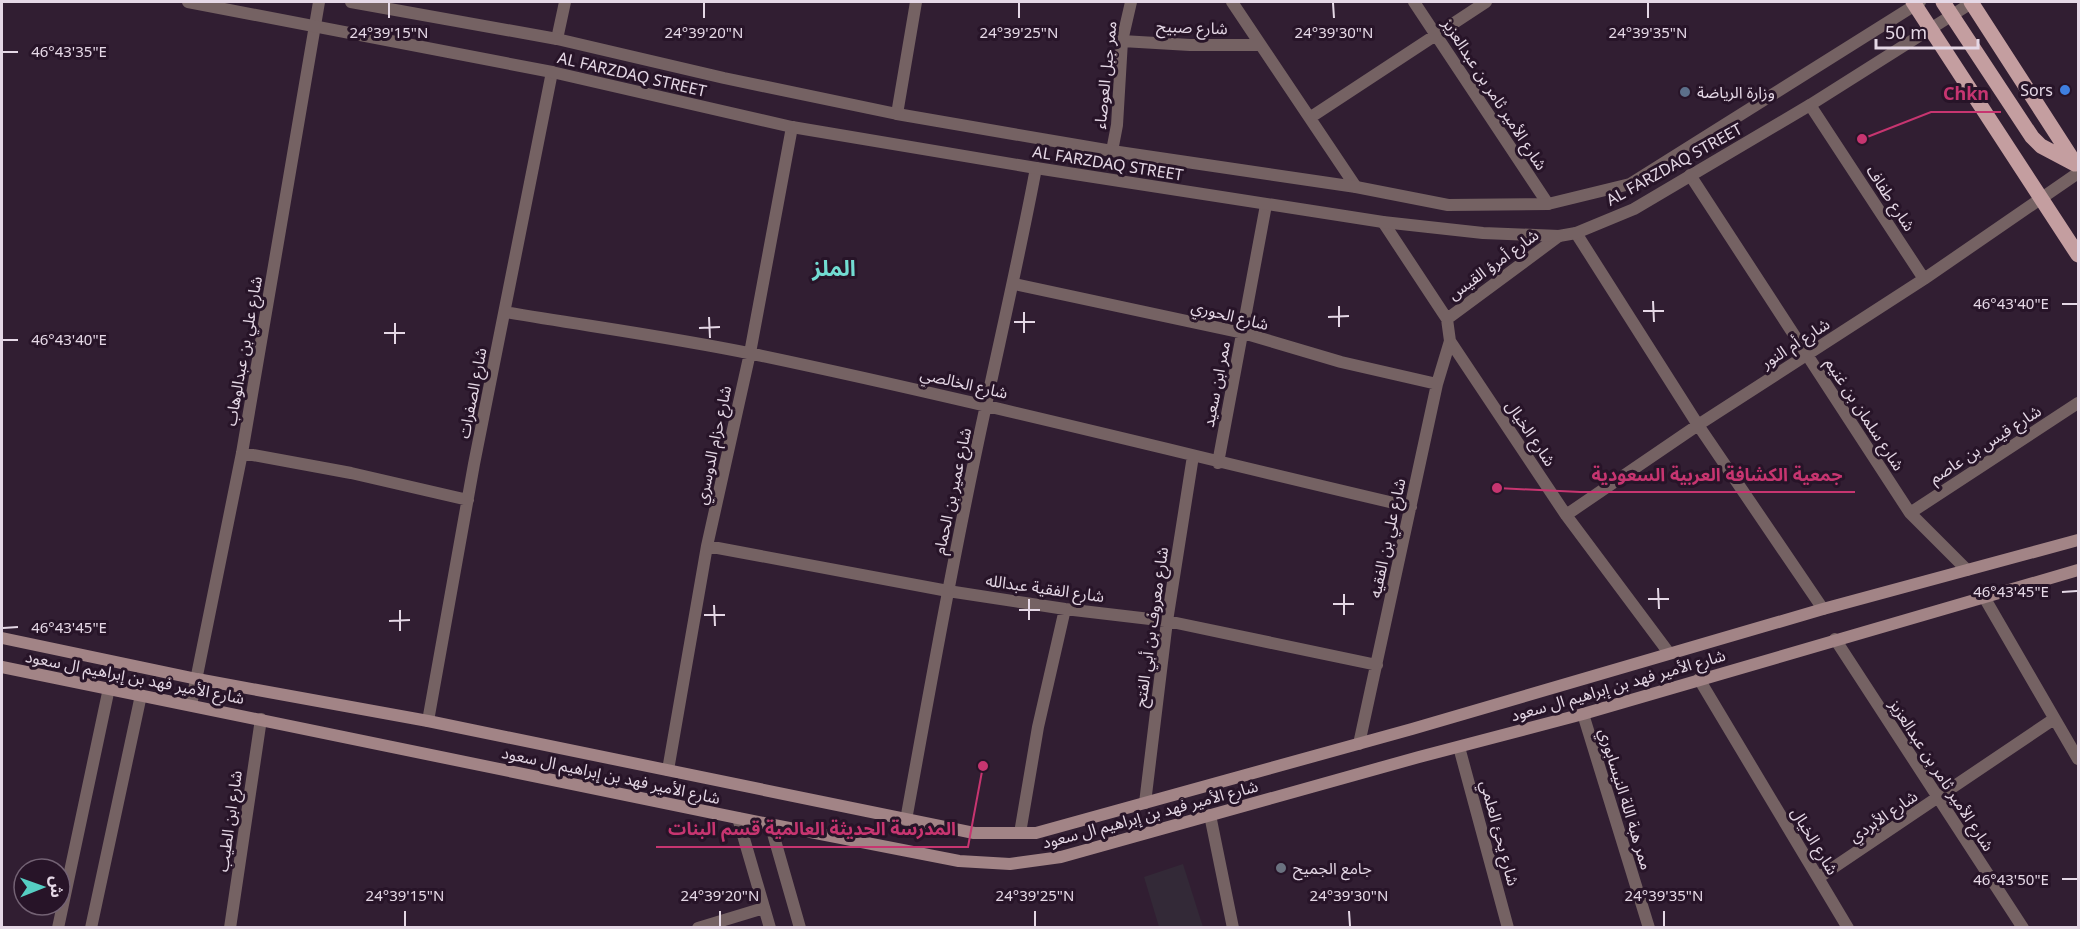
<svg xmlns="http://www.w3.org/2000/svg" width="2080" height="929" viewBox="0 0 2080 929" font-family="'Noto Sans','Noto Sans Arabic',sans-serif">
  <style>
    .medical { fill: #332937 }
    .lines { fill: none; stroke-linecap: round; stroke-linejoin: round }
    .minor { stroke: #756263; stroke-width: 12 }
    .tertiary { stroke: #756263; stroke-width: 12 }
    .secondary { stroke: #a28486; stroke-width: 12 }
    .primary { stroke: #c49ea0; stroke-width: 15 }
    .ticks { fill: none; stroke: #e5d8e6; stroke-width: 2 }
    .shop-dot { fill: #3f7fe0; stroke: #271428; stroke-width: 2 }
    .service-dot { fill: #5c6f8a; stroke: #271428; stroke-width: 2 }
    .worship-dot { fill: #6b7280; stroke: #271428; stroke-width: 2 }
    .labels { text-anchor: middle; stroke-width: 6; stroke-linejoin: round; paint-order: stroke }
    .street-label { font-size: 16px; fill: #e5d8e6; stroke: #271428 }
    .poi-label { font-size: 16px; fill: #e5d8e6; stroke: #271428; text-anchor: start }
    .district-label { font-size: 22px; font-weight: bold; fill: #72dcd2; stroke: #271428 }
    .ticks-label { font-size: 15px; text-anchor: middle; fill: #e5d8e6; stroke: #271428; stroke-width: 6; stroke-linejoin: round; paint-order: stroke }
    .leader { fill: none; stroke: #c73570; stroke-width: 2 }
    .callout-dot { fill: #c73570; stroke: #271428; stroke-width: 2 }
    .callout-label { font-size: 18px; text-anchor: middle; font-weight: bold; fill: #c73570; stroke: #271428; stroke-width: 6; stroke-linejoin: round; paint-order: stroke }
  </style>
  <rect width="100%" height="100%" fill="#311e32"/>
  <path class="medical" d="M1183,864l20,63h-44l-15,-50z"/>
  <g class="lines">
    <path class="minor" d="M1232,2l124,185
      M1414,2l134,202
      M557,39l8,-37
      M1122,41l68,4h70
      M1810,105l114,174
      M897,114l19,-112
      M1311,117l175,-115
      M1112,151l5,-26 5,-84 9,-39
      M1690,175l220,338 57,57
      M1383,222l64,97 3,22 116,174 103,138
      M1576,233l122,192 125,184
      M1014,284l229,49 98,29 96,22
      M505,312c82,14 166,25 248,42 220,46 439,102 658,153
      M1447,319l112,-83
      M242,453l109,20 117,27
      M1218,463l48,-258
      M1910,513l168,-110
      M1566,515l132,-90 226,-146 154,-106
      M707,546l241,45 117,18 102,12 210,44
      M1984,597l94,162
      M1835,639l188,289
      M1699,679l149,249
      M191,705l51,-252 77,-451
      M1583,714l66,214
      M428,721l46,-257 78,-392
      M1359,744l78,-360 13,-43
      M1459,747l49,181
      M668,770l39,-224 43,-193 42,-226
      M1145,803l22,-182 26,-165
      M1210,815l23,113
      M738,818l32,110
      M906,820c25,-138 50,-277 80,-415 17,-79 35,-157 50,-237
      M770,823l30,105
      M1020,833l18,-106 27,-118
      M1818,878l236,-159
      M230,928l31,-209
      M698,928l66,-20"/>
    <path class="tertiary" d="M188,2l364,70 240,55 244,41 347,54 100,11 76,3 17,-3 58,-24 176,-104 163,-103
      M351,2l206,37 167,39 173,36 215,37 244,36 92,18 100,-1 82,-20 290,-182
      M58,928l51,-240
      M91,928l50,-233"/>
    <path class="secondary" d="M2,638l195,41 231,42 546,112h62l376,-104 411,-120 255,-69
      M2,667l736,151 221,43 51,3 51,-7 358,-100 164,-43 495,-144"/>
    <path class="primary" d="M1913,2l165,253
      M1943,2l89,135 9,9 34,18
      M1971,2l104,161"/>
  </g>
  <path class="ticks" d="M389,3v15M704,3v15M1019,3v15M1333,3l1,15M1648,3v15M3,52h15M1653,301l1,21M2062,304h15M1339,306v21M1643,311h21M1024,312v21M709,317l1,21M1328,317l21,-1M1014,322h21M395,323v21M699,328l21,-1M384,333h21M3,340h15M1658,588l1,21M2062,592l15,-1M1344,594v21M1029,599v21M1648,599h21M1333,604h21M714,605l1,21M400,610v21M1019,610h21M704,615h21M389,621l21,-1M3,628l15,-1M2062,879h15M405,911v15M720,911v15M1035,911v15M1349,911l1,15M1664,911v15"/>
  <circle class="shop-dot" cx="2065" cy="90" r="6"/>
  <circle class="service-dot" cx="1685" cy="92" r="6"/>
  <circle class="worship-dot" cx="1281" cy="868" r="6"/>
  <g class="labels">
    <g class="street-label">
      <text transform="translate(1192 27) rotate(2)" y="6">شارع صبيح</text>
      <text transform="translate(632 74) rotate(13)" y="6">AL FARZDAQ STREET</text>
      <text transform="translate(1105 75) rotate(-84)" y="6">ممر جبل العوصاء</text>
      <text transform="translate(1495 94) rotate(57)" y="6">شارع الأمير ثامر بن عبدالعزيز</text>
      <text transform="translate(1108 163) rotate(9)" y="6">AL FARZDAQ STREET</text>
      <text transform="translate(1674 164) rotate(-29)" y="6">AL FARZDAQ STREET</text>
      <text transform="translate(1891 198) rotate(57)" y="6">شارع طفاف</text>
      <text transform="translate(1493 264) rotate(-36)" y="6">شارع أمرؤ القيس</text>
      <text transform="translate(1230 315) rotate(14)" y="6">شارع الحوري</text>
      <text transform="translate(1795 343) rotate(-33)" y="6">شارع أم النور</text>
      <text transform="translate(243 351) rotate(-80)" y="6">شارع علي بن عبدالوهاب</text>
      <text transform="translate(964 383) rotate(13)" y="6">شارع الخالصي</text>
      <text transform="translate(1216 384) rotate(-79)" y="6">ممر ابن سعيد</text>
      <text transform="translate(472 393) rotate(-79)" y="6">شارع الصفرات</text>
      <text transform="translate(1865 414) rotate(57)" y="6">شارع سلمان بن غنيم</text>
      <text transform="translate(1531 433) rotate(56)" y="6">شارع الخيال</text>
      <text transform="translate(1985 444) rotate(-33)" y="6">شارع قيس بن عاصم</text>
      <text transform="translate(713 445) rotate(-78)" y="6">شارع حزام الدوسري</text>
      <text transform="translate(952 491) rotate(-78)" y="6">شارع عمير بن الحمام</text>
      <text transform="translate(1387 538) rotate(-78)" y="6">شارع علي بن الفقيه</text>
      <text transform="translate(1045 588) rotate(8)" y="6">شارع الفقية عبدالله</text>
      <text transform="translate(1151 627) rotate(-82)" y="6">شارع معروف بن أبي الفتح</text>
      <text transform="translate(135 677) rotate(11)" y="6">شارع الأمير فهد بن إبراهيم ال سعود</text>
      <text transform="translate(1618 685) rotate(-16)" y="6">شارع الأمير فهد بن إبراهيم ال سعود</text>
      <text transform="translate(611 775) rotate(12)" y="6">شارع الأمير فهد بن إبراهيم ال سعود</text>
      <text transform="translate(1942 775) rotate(57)" y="6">شارع الأمير ثامر بن عبدالعزيز</text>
      <text transform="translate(1626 799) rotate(73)" y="6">ممر هبة اللة النيسابوري</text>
      <text transform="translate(1150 814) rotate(-15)" y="6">شارع الأمير فهد بن إبراهيم ال سعود</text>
      <text transform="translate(1883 816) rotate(-34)" y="6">شارع الأبردي</text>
      <text transform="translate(229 821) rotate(-82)" y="6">شارع ابن الطيب</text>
      <text transform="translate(1500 833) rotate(75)" y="6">شارع يحئ العلمي</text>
      <text transform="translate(1815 841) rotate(59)" y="6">شارع الخيال</text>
    </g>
    <g class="poi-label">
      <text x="2053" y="96" text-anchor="end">Sors</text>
      <text x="1697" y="98">وزارة الرياضة</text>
      <text x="1293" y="874">جامع الجميح</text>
    </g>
    <g class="district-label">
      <text x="834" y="276">الملز</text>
    </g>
  </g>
  <g class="ticks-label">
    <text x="389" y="38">24°39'15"N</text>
    <text x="704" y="38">24°39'20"N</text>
    <text x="1019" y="38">24°39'25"N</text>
    <text x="1334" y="38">24°39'30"N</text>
    <text x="1648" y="38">24°39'35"N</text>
    <text x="69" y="57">46°43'35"E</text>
    <text x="2011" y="309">46°43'40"E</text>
    <text x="69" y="345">46°43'40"E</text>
    <text x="2011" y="597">46°43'45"E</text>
    <text x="69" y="633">46°43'45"E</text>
    <text x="2011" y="885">46°43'50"E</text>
    <text x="405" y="901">24°39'15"N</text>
    <text x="720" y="901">24°39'20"N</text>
    <text x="1035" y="901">24°39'25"N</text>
    <text x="1349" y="901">24°39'30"N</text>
    <text x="1664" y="901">24°39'35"N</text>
  </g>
  <path class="leader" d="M1862 139L1931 112H2001M1497 488L1580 492H1855M983 766L968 847H656"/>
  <g class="callout-dot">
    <circle cx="1862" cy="139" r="6"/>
    <circle cx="1497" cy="488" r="6"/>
    <circle cx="983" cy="766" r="6"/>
  </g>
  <g class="callout-label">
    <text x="1966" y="100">Chkn</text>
    <text x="1717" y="481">جمعية الكشافة العربية السعودية</text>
    <text x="812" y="835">المدرسة الحديثة العالمية قسم البنات</text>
  </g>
  <rect width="2080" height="929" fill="none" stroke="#e5d8e6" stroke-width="6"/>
  <g transform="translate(42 887) rotate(89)"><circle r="28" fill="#271428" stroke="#736274" stroke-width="1.5"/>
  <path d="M0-4.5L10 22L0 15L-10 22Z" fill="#56cec3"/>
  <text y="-9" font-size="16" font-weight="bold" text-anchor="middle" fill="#e5d8e6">ش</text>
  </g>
  <path d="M1876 39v9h102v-9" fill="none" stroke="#e5d8e6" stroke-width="3"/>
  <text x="1885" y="39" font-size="18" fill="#e5d8e6" stroke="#271428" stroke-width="4.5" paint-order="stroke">50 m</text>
</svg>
